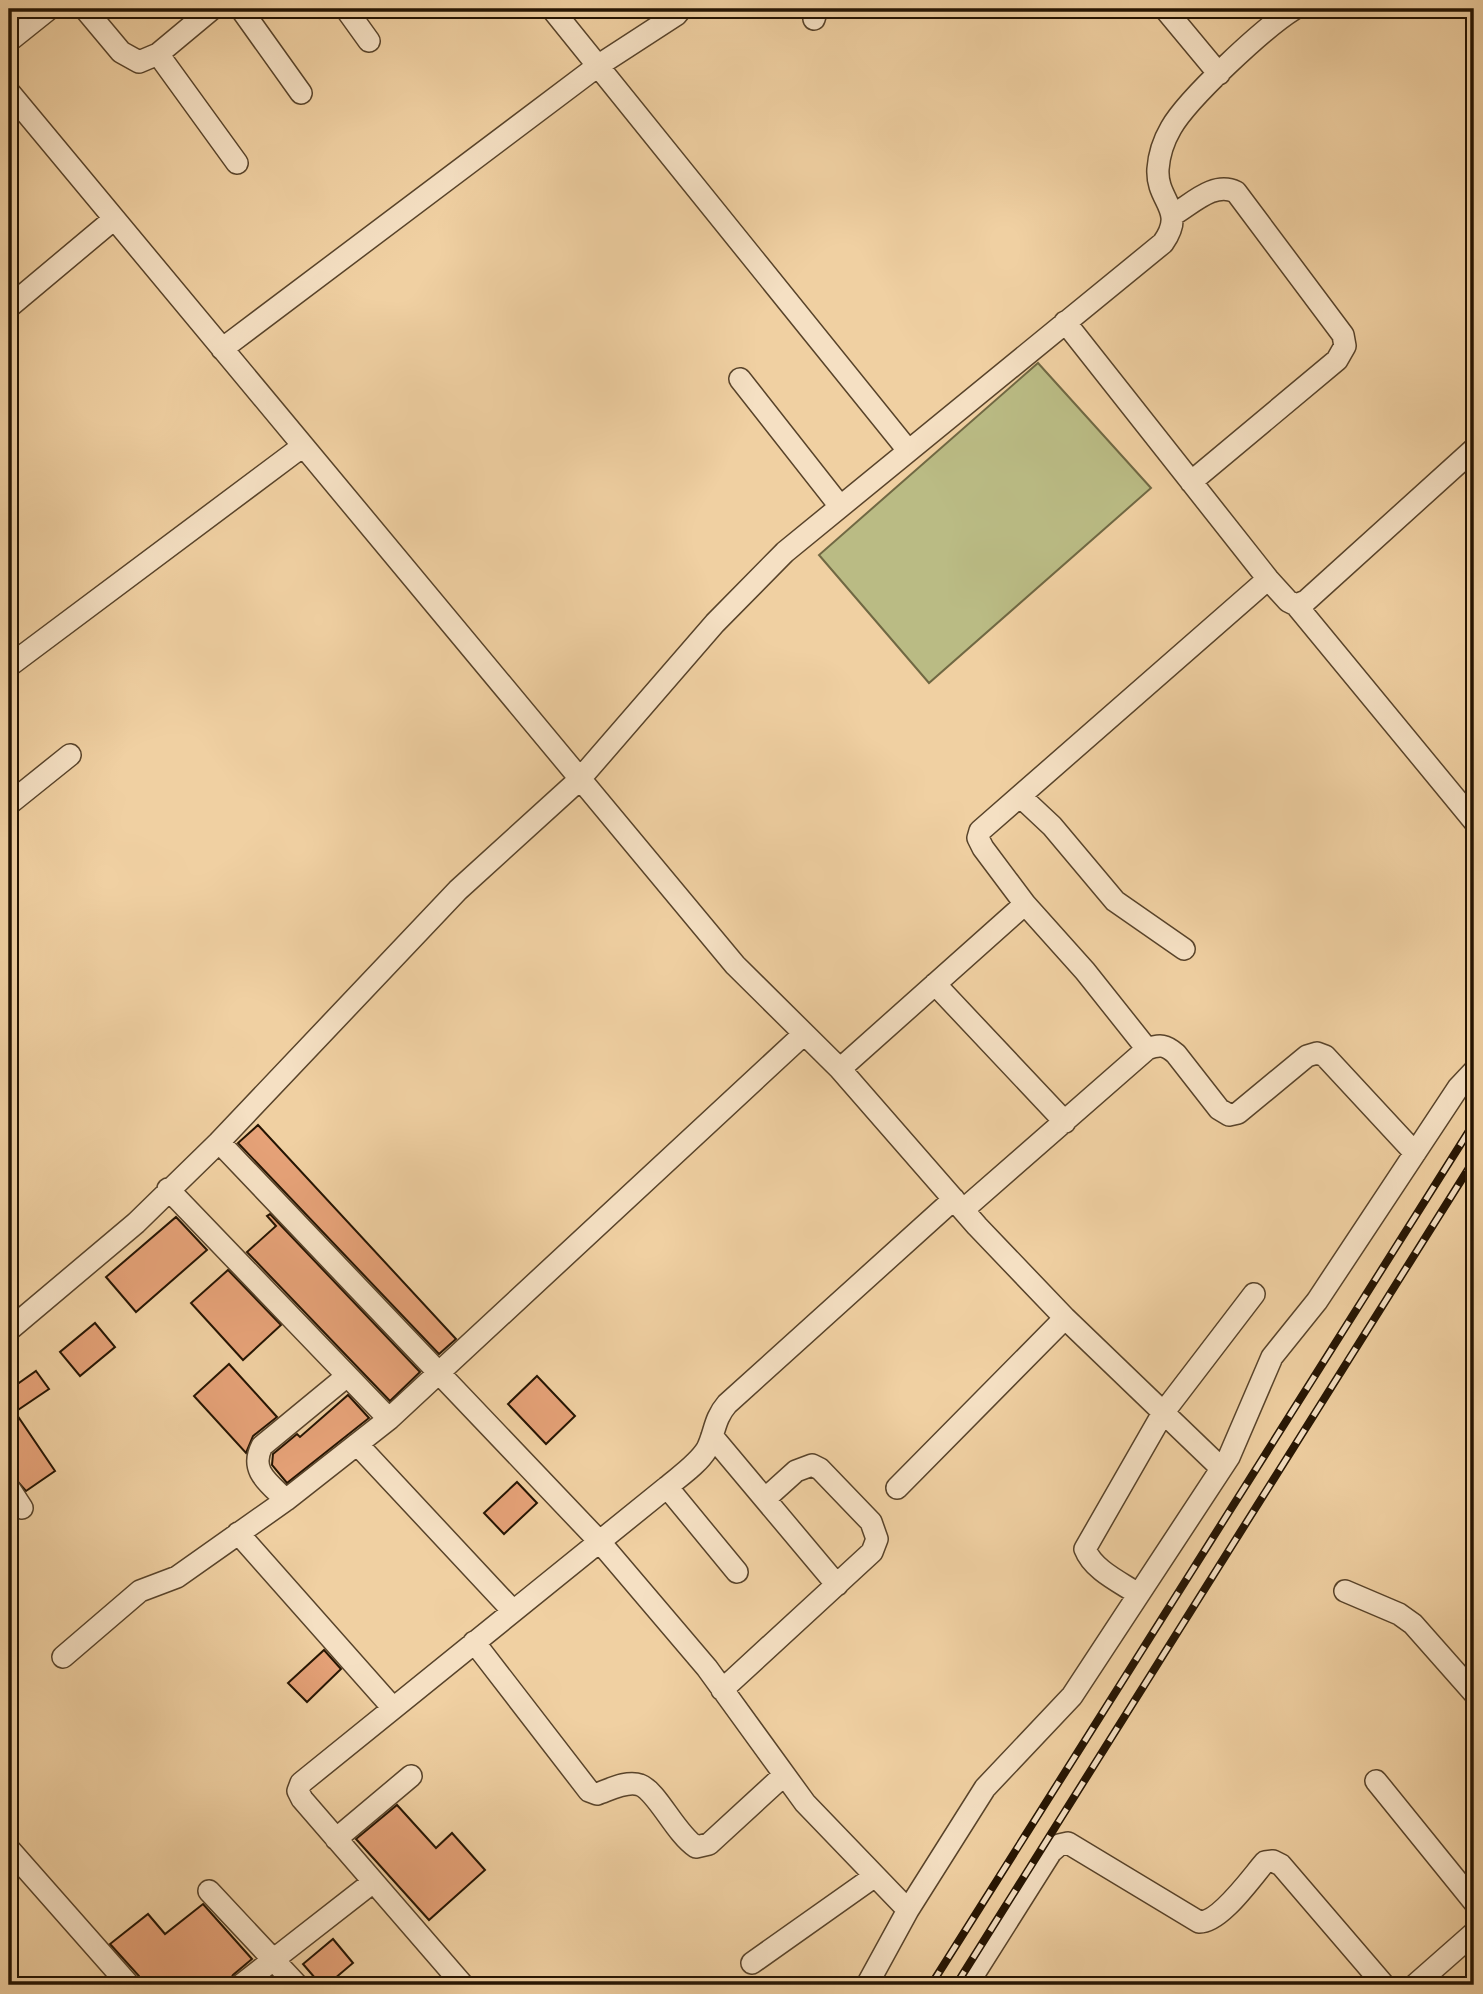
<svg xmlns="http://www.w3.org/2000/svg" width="1483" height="1994" viewBox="0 0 1483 1994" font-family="'IM FELL DW Pica',serif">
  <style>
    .green { fill: #babb84; stroke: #706843; stroke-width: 2 }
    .building { fill: #e6a278; stroke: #251402; stroke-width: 2 }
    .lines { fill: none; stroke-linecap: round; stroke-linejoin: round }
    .minor-casing { stroke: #58432a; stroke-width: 24 }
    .minor { stroke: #f5e0c3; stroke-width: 21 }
    .rail-casing { stroke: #251402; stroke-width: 8 }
    .rail { stroke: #f5e0c3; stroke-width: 5; stroke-dasharray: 16; stroke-linecap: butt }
  </style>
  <rect width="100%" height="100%" fill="#f0d0a2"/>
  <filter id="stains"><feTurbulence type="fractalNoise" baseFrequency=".00286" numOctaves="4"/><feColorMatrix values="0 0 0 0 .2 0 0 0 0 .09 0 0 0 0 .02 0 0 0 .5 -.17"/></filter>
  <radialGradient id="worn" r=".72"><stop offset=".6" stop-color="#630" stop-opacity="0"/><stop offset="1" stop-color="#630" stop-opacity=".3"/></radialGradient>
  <path class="green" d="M1038,363l113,125 -222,195 -110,-128z"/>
  <path class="building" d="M258,1125l198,214 -17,15 -201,-211z
    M270,1214l150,158 -30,29 -143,-149 29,-26 -9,-10z
    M176,1217l31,33 -71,62 -30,-35z
    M228,1270l53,55 -38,35 -52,-57z
    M95,1323l20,24 -35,29 -20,-24z
    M229,1364l48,53 -24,19 -7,17 -52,-57z
    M36,1371l13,18 -34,23 40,59 -29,20 -17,-19v-82z
    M537,1376l38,40 -29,28 -38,-40z
    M348,1395l21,23 -82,65 -15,-18 1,-11 24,-20 3,3z
    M517,1482l20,21 -33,31 -20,-21z
    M324,1650l17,19 -34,33 -19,-19z
    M397,1805l39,43 16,-15 33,37 -56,50 -73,-81z
    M203,1904l49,55 -19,16 -6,10h-85l-3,-9 -29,-32 38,-30 17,20z
    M333,1939l20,24 -26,22h-6l-18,-21z"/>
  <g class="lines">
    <defs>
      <path id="minor" d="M85,9l36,43 18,10 19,-8 54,-45
        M241,9l60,84
        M346,9l23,32
        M552,9l355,440
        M1165,9l54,65
        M814,19l3,-10
        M9,41l40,-32
        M158,54l79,109
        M9,92l726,873 105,104 137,157 88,92 156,150
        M1173,215c19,-11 41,-34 63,-23l107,143 2,11 -8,14 -146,122
        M9,307l105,-88
        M1065,322l203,257 20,22 8,4 10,-4 168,-152
        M222,349l377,-284 77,-50 5,-6
        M740,379l99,126
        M1296,605l178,216
        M9,666l294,-220
        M1020,796l32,30 63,75 69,48
        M9,804l61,-49
        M1025,904l60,67 62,78
        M935,984l130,138
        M840,1069l185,-165 -42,-56 -5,-10 2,-7 288,-252
        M219,1142l380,399 108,127 98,135 103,107
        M168,1189l221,230
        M963,1210l184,-161c13,-5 19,-4 29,5l43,55 10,6 9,-2 69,-57 10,-3 8,3 90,97
        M9,1330l127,-107 83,-81 239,-252 121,-110 136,-157 70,-71 378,-309c24,-34 -7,-41 -5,-74 1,-14 6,-29 13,-41 17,-30 94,-101 123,-119
        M712,1436l125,149
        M357,1444l156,167
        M667,1487l70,85
        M9,1488l13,20
        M897,1488l168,-170
        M286,1500c-17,-17 -37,-29 -24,-54l85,-70
        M238,1533l155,175
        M1345,1591l54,23 14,10 61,69
        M1138,1594c-18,-12 -45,-24 -53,-45l78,-136 91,-119
        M474,1642l115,149 8,3c12,-4 30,-14 43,-9 17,6 35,48 56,62l13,-3 74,-68
        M63,1657l77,-66 37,-14 109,-77 103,-81 415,-385
        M722,1690l150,-138 5,-13 -6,-17 -51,-53 -8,-4 -16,6 -30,27
        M1376,1781l98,121
        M336,1839l75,-63
        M9,1849l120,136
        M209,1891l88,94
        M752,1963l123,-87
        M241,1985l132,-103
        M463,1985l-161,-186 -4,-8 3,-8 366,-296c13,-11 31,-23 40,-38 8,-16 7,-30 20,-45l227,-205
        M867,1985l41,-75 77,-122 87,-92 157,-239 43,-100 45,-56 141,-213 16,-17
        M967,1985l84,-133 8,-7 9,-2 131,79c21,1 52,-44 66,-60l8,-1 8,4 103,120
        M1415,1985l59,-52"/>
    </defs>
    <use href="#minor" class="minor-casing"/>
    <use href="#minor" class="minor"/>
    <defs>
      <path id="rail" d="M931,1985l543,-862
        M956,1985l518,-825"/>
    </defs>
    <use href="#rail" class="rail-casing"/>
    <use href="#rail" class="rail"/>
  </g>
  <rect width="1483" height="1994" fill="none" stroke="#f0d0a2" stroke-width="35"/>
  <rect x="10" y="10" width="1462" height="1973" fill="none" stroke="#251402" stroke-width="3.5"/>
  <rect x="18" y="18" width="1448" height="1959" fill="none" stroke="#251402" stroke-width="2"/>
  <rect width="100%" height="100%" filter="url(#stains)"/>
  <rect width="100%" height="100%" fill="url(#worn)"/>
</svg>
